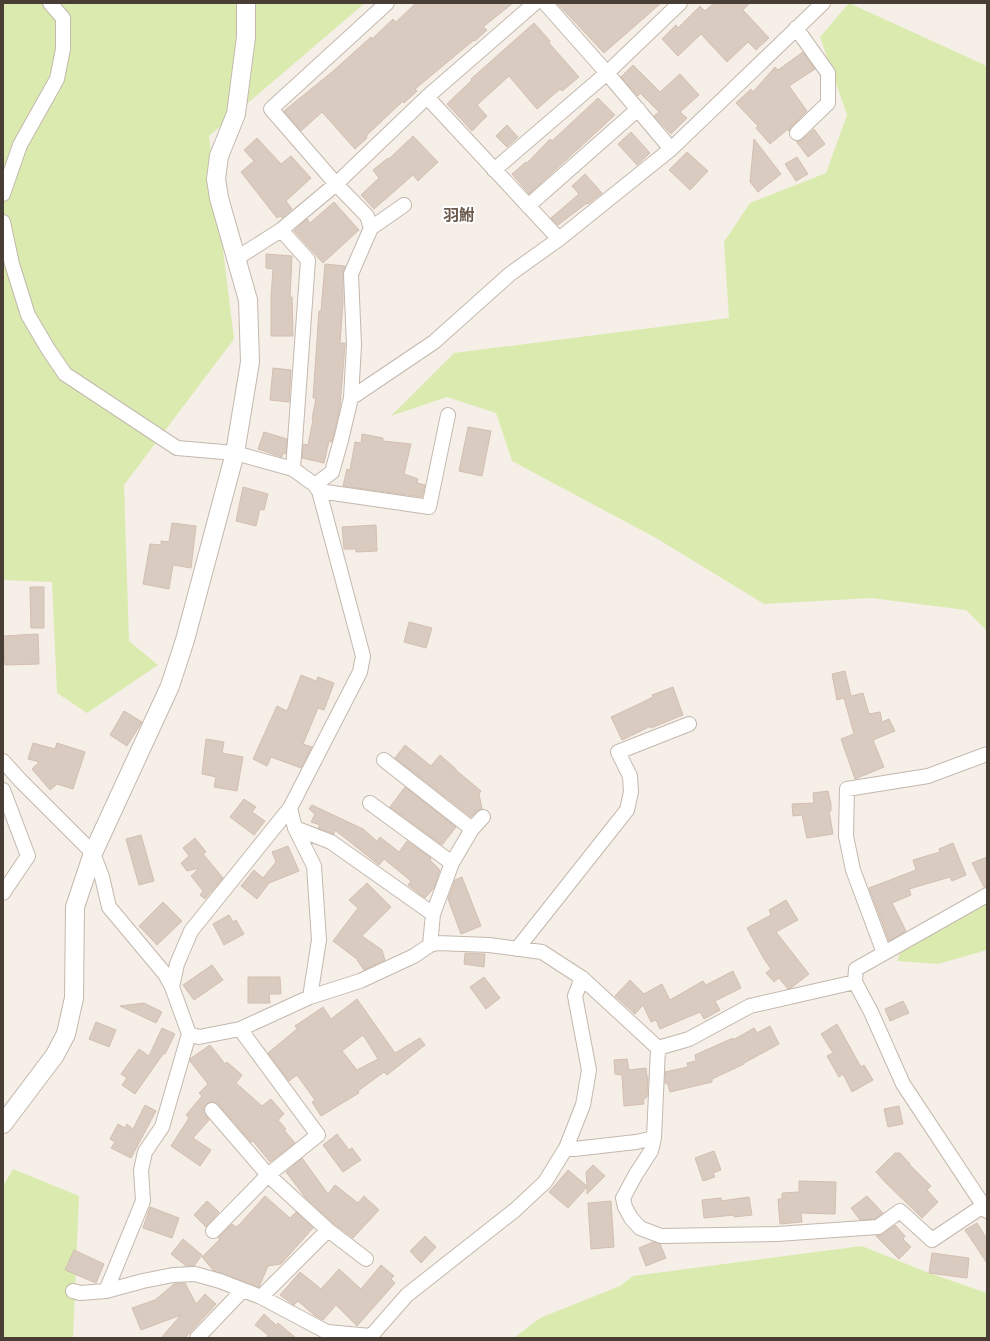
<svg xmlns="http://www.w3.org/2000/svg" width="990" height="1341" viewBox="0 0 990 1341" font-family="'Titillium Web','Noto Sans JP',sans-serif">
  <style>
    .green { fill: #dbebaf }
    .building { fill: #dacbc0; stroke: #d3bfb0; fill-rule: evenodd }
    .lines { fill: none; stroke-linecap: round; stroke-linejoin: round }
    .minor-casing { stroke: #c4b8ad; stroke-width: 16 }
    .tertiary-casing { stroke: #c4b8ad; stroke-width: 20 }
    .minor { stroke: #fff; stroke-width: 14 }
    .tertiary { stroke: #fff; stroke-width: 18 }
    .labels { text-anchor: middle; stroke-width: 4; stroke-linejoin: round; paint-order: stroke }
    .quarter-label { font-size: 16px; font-weight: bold; fill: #6c5a4d; stroke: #fff }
  </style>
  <rect width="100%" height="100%" fill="#f5efe8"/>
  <path class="green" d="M3,3h362l-156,133 25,203 -110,146 5,156 29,24 -71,48 -30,-20 -5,-111 -49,-2z
    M849,3l138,63v565l-21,-21 -95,-12 -107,6 -108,-66 -144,-77 -16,-48 -49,-16 -56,19 63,-63 275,-35 -5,-76 26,-39 76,-30 21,-58 -27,-78z
    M987,904v46l-49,14 -41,-3 7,-20z
    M13,1169l66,27 -6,142h-70v-152z
    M862,1246l67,27 58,20v45h-473l26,-20 80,-32 13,-10z"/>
  <path class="building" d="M416,3h97l-30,24 4,3 -12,11 -1,-1 -59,49 2,2 -13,12 -1,-2 -37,35 1,2 -12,11 -33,-37 -21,19 -17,-20 48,-39 39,-35 1,2 21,-20 3,3z
    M557,3h104l-57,50z
    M714,3h36l-7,7 26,28 -13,12 -8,-8 -21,20 -26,-28 -23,22 -16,-17 14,-14 2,3 22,-22 5,5z
    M534,23l16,18 -1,2 30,34 -17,14 -2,-2 -23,20 -28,-33 -32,29 10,11 -15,15 -25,-27 25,-24 -1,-1z
    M803,52l12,17 -26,17 18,25 -16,16 -2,4 -1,-2 -18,15 -14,-16 2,-2 -22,-23 15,-14 2,3 22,-25 3,3z
    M633,65l27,27 20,-18 19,21 -19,17 7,6 -16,16 -17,-18 5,-4 -19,-19 -2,3 -17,-19z
    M598,98l17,17 -86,79 -17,-20 14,-12 1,1 23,-24 2,2z
    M507,125l11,12 -11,10 -11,-11z
    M814,129l11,15 -17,13 -12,-16 7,-2z
    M631,132l19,21 -13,12 -19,-21z
    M413,136l25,26 -20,19 -5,-6 -39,34 -13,-14 18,-17 -6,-8 15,-12 1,1z
    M257,138l24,26 10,-8 20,22 -25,23 6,8 -10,9 -2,-2 -3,2 -36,-46 13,-11 -10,-11z
    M754,139l27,35 -23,18 -8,-10z
    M687,152l21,19 -18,19 -21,-20z
    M797,157l11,17 -12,7 -11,-17z
    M585,174l17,19 -14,11 -1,-1 -29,22 -7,-7 28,-24 -7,-8z
    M334,202l25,28 -36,33 -29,-32 13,-12 3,4z
    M266,254l26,2 -2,41h2l1,39h-22v-39l2,-28 -7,-1z
    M325,264l20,2 -2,8v28l-3,41h5v2l-5,62 -8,35 -3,-1 -5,22 -22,-5 1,-14 5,1 5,-25 -1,-1 4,-21h-3l6,-87h2z
    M273,368l18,2 -2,32 -19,-2z
    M468,427l23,4 -9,45 -23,-5z
    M264,432l23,7 -1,15 -3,-1 -1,4 -24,-8z
    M362,434l21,4v3l28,3 -7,30 14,5 -1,4 8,2 -3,12 -79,-11 4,-17 3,1 5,-28 6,1z
    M243,487l25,7 -4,16 -4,-1 -4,17 -20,-5z
    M172,523l24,3 -5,42 -18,-3 -4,24 -26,-5 7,-40 11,1v-4l8,1z
    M376,525l1,26 -21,1v-3h-12l-2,-22z
    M30,587h14v41h-13z
    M409,622l23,6 -6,20 -22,-6z
    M38,634l1,30 -34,1 -2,-29z
    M845,671l6,25 12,-3 6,21 11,-2 2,10 7,-3 6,12 -22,9 11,27 -29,12 -14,-40 13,-5 -10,-36 -7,2 -5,-26z
    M301,675l15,6 2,-4 16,6 -10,27 -6,-2 -15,36 9,3 -11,21 -30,-11 -4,9 -14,-7 24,-53 10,5z
    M673,687l10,28 -32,13v-2l-29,14 -11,-23 30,-14 12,-6 -1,-2z
    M124,711l18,11 -15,24 -17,-11z
    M206,739l18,3 -2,11 21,4 -6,34 -23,-4 2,-10 -14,-3z
    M33,743l22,6 2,-6 28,9 -12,37 -16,-5 -7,6 -18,-21 7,-7 -11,-3z
    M405,745l26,21 9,-11 16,14v1l25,21 -2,3 3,15 -5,2 -6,6 -76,-59z
    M405,787l51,40 -14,18 -52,-38z
    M828,791l3,13v7h-2l4,23 -26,4 -5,-23 -9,1 -1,-12 22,-1 -1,-10z
    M244,799l12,8 -4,5 13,9 -11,14 -24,-18z
    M312,805l51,24 14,12 3,-4 19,15 8,-11 24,17 -1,2 10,10 -6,18 -9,10 -17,-13 3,-4 -27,-22 -5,6 -44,-35 -1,4 -16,-6 2,-3 -9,-3 4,-8 -6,-5z
    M141,835l13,46 -15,4 -13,-46z
    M195,838l11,14 -3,2 20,24 -18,21 -5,-4 3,-4 -12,-15 8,-8 -12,3 -6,-8 8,-7 -6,-8z
    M953,843l13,32 -14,6 -2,-4 -41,12 2,6 -19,8 14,28 -17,10 -20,-53 47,-18 -3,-10 27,-8 -1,-3z
    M288,846l11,25 -30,12 -12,16 -16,-13 13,-16 9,8 13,-16 -4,-10z
    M987,857v30h-3l-12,-24z
    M462,877l19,49 -20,8 -13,-35 7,-19z
    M367,883l24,24 -29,29 20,14 3,10 -21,10 -7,-10h1l-25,-19 25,-33 -9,-8z
    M786,900l12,20 -22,12 33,42 -18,14 -3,1 -9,-11 -5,4 -8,-9 5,-4 -7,-10 -17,-31 24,-13 -2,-5z
    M163,902l19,19 -25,24 -18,-19z
    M229,915l4,7 3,-2 8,14 -20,11 -11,-21z
    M465,953l20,1 -1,13 -20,-3z
    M212,965l11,15 -29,20 -11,-15z
    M733,971l8,17 -26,13 5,9 -16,9 -4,-7 -40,17 -4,-9 -5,2 -8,-17 -8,9 -20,-18 15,-16 14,14 18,-10 8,16 33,-19 3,4z
    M248,977h32l1,17h-12l1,9h-22z
    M484,977l16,21 -14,11 -16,-22z
    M357,999l38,54 25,-15 5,7 -38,30 -3,-3 -26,19 1,2 -38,23 -9,-14 3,-2 -18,-25 -8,6 -21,-28 29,-24 -2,-3 28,-19 8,12zM363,1035l15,24 -21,11 -15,-19z
    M903,1001l6,12 -19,8 -5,-12z
    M144,1003l18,9 -6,11 -36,-17z
    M96,1022l20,8 -7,17 -20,-8z
    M837,1024l24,43 3,-2 9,15 -21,12 -9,-18 -4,3 -12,-21 6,-3 -12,-19z
    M770,1026l9,18 -35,19v1l-32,15v3l-42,10 -3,-10 -2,2v-12l23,-5 -1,-4 9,-2 -1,-6 38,-17v2l21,-12 3,5z
    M162,1028l13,6 -10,20h-2l-28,40 -13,-9 5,-7 -6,-4 18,-25 10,7z
    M210,1045l15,19 2,-2 15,13 -6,8 26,23 9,-7 13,15 -6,6 8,9 -2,1 11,13 -25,19 -17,-21 -2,1 -33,-38 -4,-2h-4l-6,5v5l5,8 -16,18 18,12 -11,16 -29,-20 18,-28 -3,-3 16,-19 -3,-3 9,-9 -18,-23v-2z
    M627,1059l2,11 17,-2 1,9 1,-1 -1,21 -4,3 1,4 -20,2 -2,-31 -7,-1 -1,-14z
    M145,1105l11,6 -25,47 -20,-10 4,-6 -5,-3 8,-15 7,4 2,-4 6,5z
    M899,1106l4,18 -15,3 -4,-18z
    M337,1134l12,16 3,-2 9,12 -18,12 -20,-27z
    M714,1151l7,19 -8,3 2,4 -12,4 -8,-23z
    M895,1153h5l10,11h-1l22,22 -4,4 11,12 -16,16 -37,-36 -9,-10z
    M302,1158l26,36 7,-9 23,18 6,-7 15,14 -26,28 -20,-15 -28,-26 -19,-25z
    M593,1165l12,11 -18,18v-7l-19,21 -19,-16 19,-22 19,16 -1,-14z
    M799,1181l37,1 -1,32 -34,-1 1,9 -22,2 -2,-25h4v-6l17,-1z
    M265,1196l25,22 6,-6 17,16 -32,36 -13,2 -9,21 -45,-16 -12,-14 18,-18 -2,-1 14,-14 4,3 2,-2h1z
    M867,1196l16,17 -8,6 -15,1 -9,-12z
    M749,1197l3,18 -18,2v-2l-30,3 -2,-18 19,-2v3z
    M207,1201l12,11 -13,15 -12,-12z
    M611,1201l3,46 -23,2 -3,-46z
    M150,1207l29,11 -7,20 -29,-10z
    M977,1223l10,16v24l-22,-33z
    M895,1225l10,11 -2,3 8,8 -12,12 -23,-23 7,-2z
    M425,1236l11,11 -15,16 -11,-12z
    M183,1239l19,16 -8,11h-8l-15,-12z
    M653,1242l7,2 6,14 -20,8 -7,-18z
    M74,1250l30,14 -8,19 -31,-13z
    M932,1253l37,5 -2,20 -38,-5z
    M381,1265l13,11 -3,3 4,4 -38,43 -21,-21 -13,15 -9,-5 -16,-14 -4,4 -14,-10 20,-23 21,17 18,-20 22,20z
    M185,1283l11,21 9,-10 11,10 -31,34h-24l20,-23 -40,15 -9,-22 23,-8 19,-16z
    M264,1314l12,11 2,-2 18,15h-30l2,-3 -13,-10z"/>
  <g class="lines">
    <defs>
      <path id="minor" d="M545,3l62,70 64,76
        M796,28l32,45v30l-31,30
        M427,97l132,142 112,-90 152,-146
        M494,170l113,-97 73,-70
        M3,194l17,-49 37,-66 6,-30v-31l-13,-15
        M528,206l110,-97
        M3,222l9,42 16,51 20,34 17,25 112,74 58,5 58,16 22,16 17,-13 9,-32 10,-42 3,-53 -3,-71 20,-46 -4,-12 -31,-32 -65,-75 116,-106
        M371,228l33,-23
        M281,230l27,30 -15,209
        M237,258l44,-28 55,-46 91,-87 108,-94
        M351,398l83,-56 76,-68 49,-35
        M319,491l110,16 19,-92
        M384,760l88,69
        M3,761l17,19 73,73 9,24 7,30 56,67 7,13 17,47 10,3 41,-8 70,-32 50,-16 54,-25 16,-11 7,-2 52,2 53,7 40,26 76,70 31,-9 61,-33 105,-24
        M3,790l25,66 -25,37
        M370,803l82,60
        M295,828l36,14 102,72
        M987,895l-131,74 -1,13 16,30 32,72 84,127
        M430,945l3,-31 19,-51 20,-34 11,-12
        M517,949l110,-139 4,-18 -1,-16 -12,-24 71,-28
        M884,953l-31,-83 -7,-34 1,-47 81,-13 59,-22
        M172,987l5,-23 14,-33 99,-123
        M310,997l9,-57 -5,-74 -19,-38 -5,-20 70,-136 3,-16 -44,-165 -4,-6
        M212,1110l56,65 60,55 38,29
        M654,1138l-3,13 -15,23 -13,24 2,9 6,11 9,10 21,8 116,-2 101,-7 22,-16 32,29 51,-34
        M566,1148l8,1 62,-7 18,-4 4,-90
        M213,1231l55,-56 50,-40 -78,-106
        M73,1291l7,2 26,-2 37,-10 30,-6 22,-1 25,7 41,16 66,35 44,4
        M106,1291l37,-90 -2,-31 4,-18 17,-25 27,-93
        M261,1297l67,-67
        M197,1338l45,-47
        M370,1338l1,-2 36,-41 108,-85 30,-28 21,-34 17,-43 6,-35 -14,-74 7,-18"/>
      <path id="tertiary" d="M3,1124l52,-69 11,-21 8,-36 1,-91 18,-54 77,-167 15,-46 50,-187 15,-91 -2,-62 -29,-102 -3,-19 3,-23 17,-42 10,-77v-34"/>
    </defs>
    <use href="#minor" class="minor-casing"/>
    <use href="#tertiary" class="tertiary-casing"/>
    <use href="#minor" class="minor"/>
    <use href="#tertiary" class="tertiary"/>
  </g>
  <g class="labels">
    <g class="quarter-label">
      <text x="459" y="221">羽鮒</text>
    </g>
  </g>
  <rect width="990" height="1341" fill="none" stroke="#493e36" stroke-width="8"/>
</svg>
